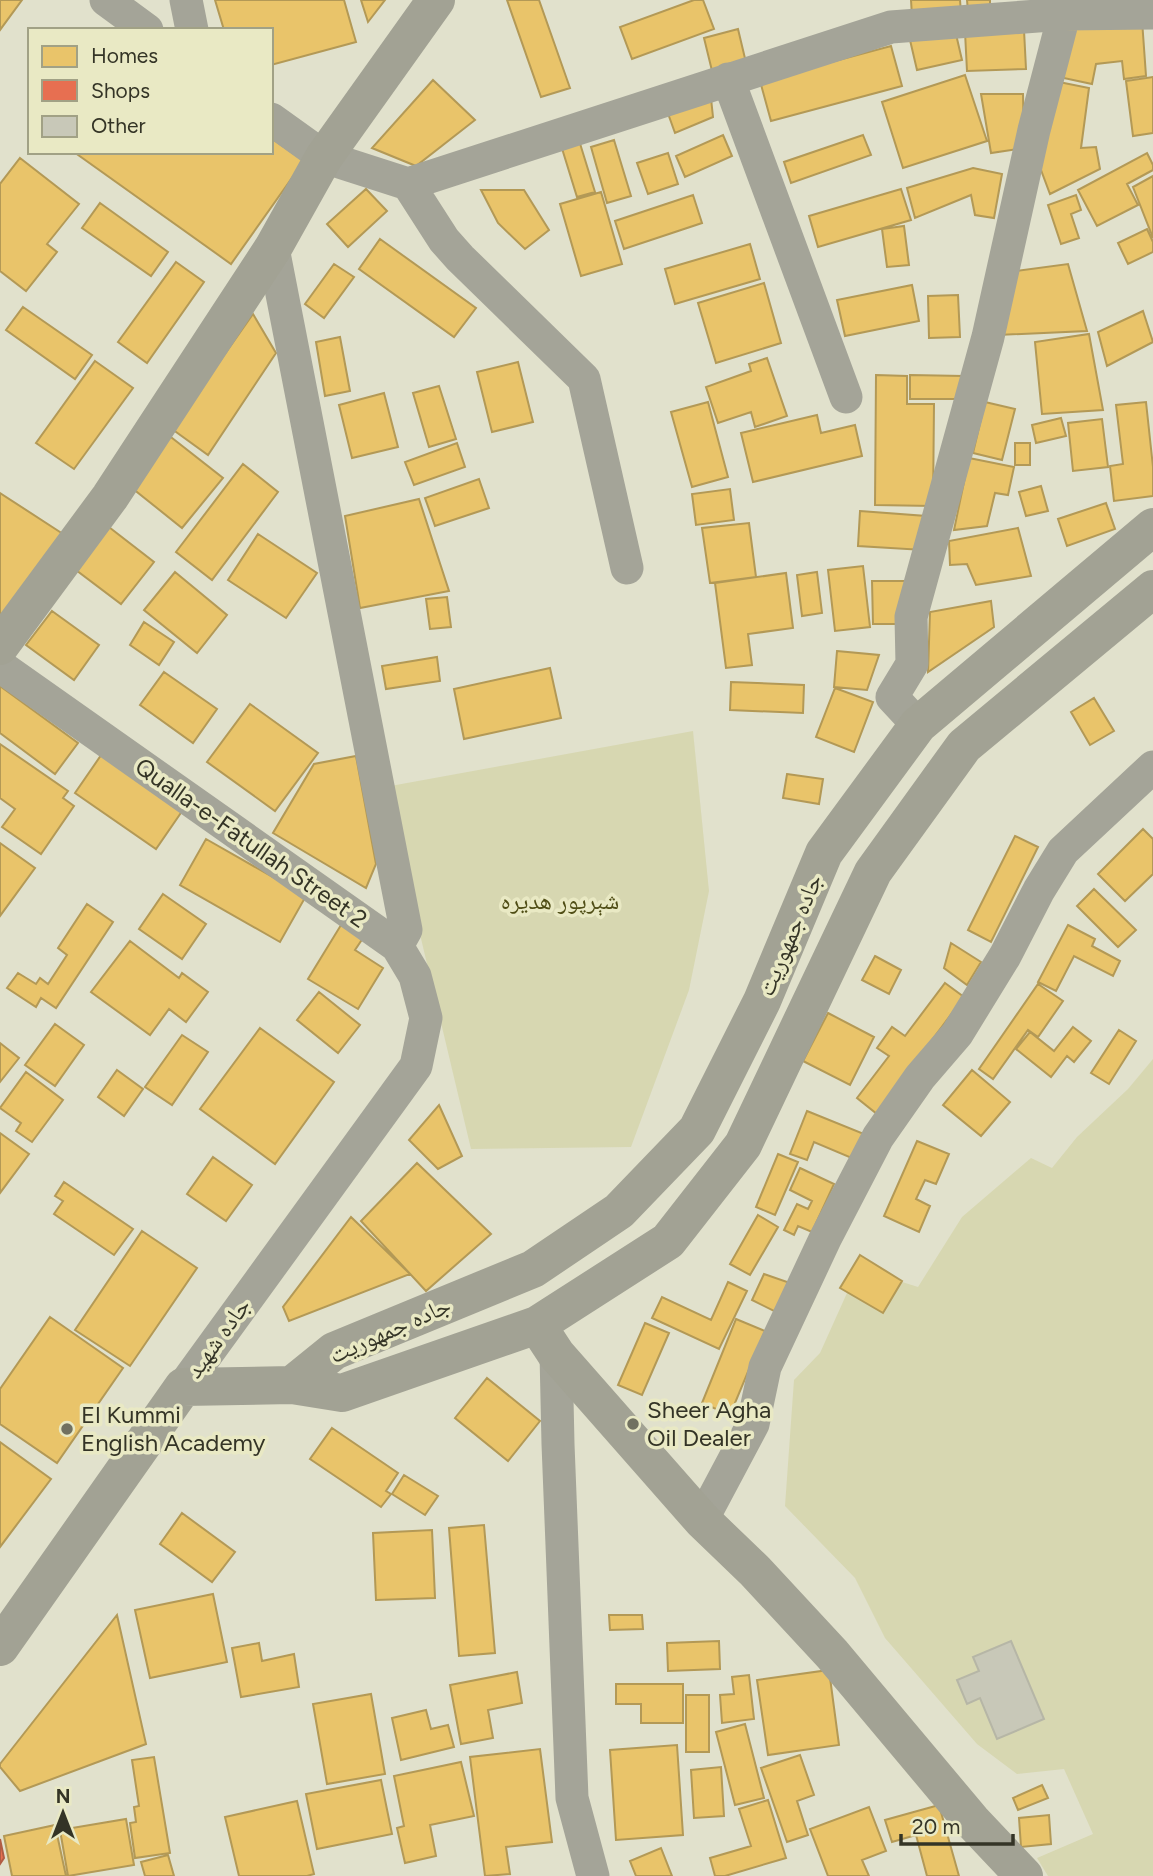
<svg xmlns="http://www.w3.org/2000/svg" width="1153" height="1876" viewBox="0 0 1153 1876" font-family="Figtree,'Noto Naskh Arabic',sans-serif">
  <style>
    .green { fill: #d7d7b1 }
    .homes { fill: #e9c46a; stroke: #b39956; stroke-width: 2 }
    .shops { fill: #e76f51; stroke: #b15d44; stroke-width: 2 }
    .building { fill: #c8c8b8; stroke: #b6b6a6; stroke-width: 2 }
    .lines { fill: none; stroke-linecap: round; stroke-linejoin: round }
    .street { stroke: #a4a498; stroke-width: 33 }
    .secondary { stroke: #a2a294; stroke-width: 38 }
    .poi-dot { fill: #717160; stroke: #e9e9c4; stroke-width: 2.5 }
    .labels { text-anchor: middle; stroke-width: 7; stroke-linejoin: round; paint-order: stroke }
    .street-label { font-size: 24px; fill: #343426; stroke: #e9e9c4 }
    .park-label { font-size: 24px; fill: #504e16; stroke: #e9e9c4 }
    .poi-label { font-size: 24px; fill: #343426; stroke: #e9e9c4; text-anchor: start }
  </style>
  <rect width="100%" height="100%" fill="#e1e1cc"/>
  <path class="green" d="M693,731l16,160 -20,99 -58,157 -160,2 -86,-362z
    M1153,1059v817h-105l-11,-18 56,-24 -29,-65 -47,5 -40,-30 -92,-106 -30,-60 -70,-72 9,-126 26,-27 27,-60 17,-23 54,17 44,-70 69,-59 21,10 25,-31 51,-48z"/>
  <path class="homes" d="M0,0h22l-22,30z
    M215,0h129l12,42 -85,23v-35h-47z
    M361,0h24l-17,22z
    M507,0h32l31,88 -29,9z
    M694,0h9l11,29 -82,30 -12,-32z
    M911,0h49l1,13 -49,3z
    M967,0h23v10l-22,1z
    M1142,20l4,56 -22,3 -2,-18 -26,3 -4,20 -33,-7 7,-54z
    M738,29l10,42 -34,8 -10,-41z
    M955,30l7,30 -45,10 -7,-30z
    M1024,30l2,39 -59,2 -2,-39z
    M891,46l11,40 -131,35 -11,-40z
    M965,75l22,66 -84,27 -21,-66z
    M1153,77v56l-20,3 -7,-55z
    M433,80l42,40 -59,46 -44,-18z
    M1054,81l35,7 -8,60 15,-1 4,22 -50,25 -12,-32z
    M710,89l3,28 -38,16 -10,-28z
    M981,94h42l1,54 -33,5z
    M723,135l9,21 -47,21 -9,-21z
    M863,135l8,20 -80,28 -7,-21z
    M578,137l17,55 -18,5 -17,-55z
    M271,138l33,23 -73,103 -157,-112h197z
    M614,140l17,56 -24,7 -16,-56z
    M668,153l10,31 -30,10 -11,-31z
    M1147,153l6,12v5l-26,14 11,21 -41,21 -19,-36z
    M20,158l59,46 -32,40 10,8 -31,39 -26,-20v-87z
    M973,168l29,6 -8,44 -19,-3 -4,-20 -56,23 -8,-30z
    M1153,176v62l-20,-51z
    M366,189l21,22 -39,36 -21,-23z
    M901,189l10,31 -93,27 -9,-31z
    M481,190h43l25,40 -24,19 -27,-26z
    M601,192l21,72 -41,12 -21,-72z
    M693,195l9,28 -78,26 -9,-28z
    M1076,195l5,15 -10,4 8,24 -18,6 -13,-39z
    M100,203l68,49 -17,24 -69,-48z
    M904,226l5,39 -22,2 -5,-38z
    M1147,229l6,13v10l-25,12 -10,-21z
    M380,239l96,69 -22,29 -95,-68z
    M750,244l10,35 -85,25 -10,-35z
    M176,262l28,20 -57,81 -29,-21z
    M334,264l20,13 -30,41 -19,-14z
    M1068,264l19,67 -89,4 10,-63z
    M764,283l17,60 -65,20 -18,-60z
    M912,285l7,36 -74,15 -8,-36z
    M958,295l2,42 -31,1 -1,-42z
    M23,307l69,48 -17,24 -69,-49z
    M1143,311l10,31 -46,24 -9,-34z
    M253,314l23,39 -68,102 -36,-26z
    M1089,334l14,76 -61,4 -7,-72z
    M340,337l10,54 -25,5 -9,-54z
    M767,358l20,58 -32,11 -4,-15 -33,11 -12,-36 45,-16 -2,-7z
    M95,361l38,27 -59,81 -38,-26z
    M518,362l15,60 -41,10 -15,-60z
    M876,375l31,1v28h27l-1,102 -58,-1z
    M910,375l53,1v23h-53z
    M439,386l17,53 -27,8 -16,-54z
    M384,393l14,54 -46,11 -13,-53z
    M708,402l20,75 -36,10 -21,-75z
    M985,402l30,7 -13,51 -29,-7z
    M1146,402l7,65v29l-39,5 -4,-35 13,-2 -7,-59z
    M817,415l4,18 34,-8 7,31 -109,26 -12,-49z
    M1061,418l5,18 -30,7 -4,-18z
    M1102,419l6,48 -35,4 -5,-48z
    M167,434l56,44 -41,50 -55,-44z
    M457,443l8,24 -51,18 -9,-23z
    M1015,443h15v22h-15z
    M969,458l45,9 -6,28 -13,-2 -8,33 -33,4z
    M243,464l35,28 -66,88 -36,-28z
    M479,479l10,29 -54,18 -10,-28z
    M1041,486l7,25 -22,5 -7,-24z
    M730,489l4,31 -38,5 -4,-31z
    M0,493l63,41 -63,95z
    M419,499l30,92 -89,17 -15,-92z
    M1106,503l9,26 -48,17 -9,-27z
    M860,511l66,5 -3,34 -65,-4z
    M749,523l7,54 -46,6 -8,-55z
    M105,524l49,38 -33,42 -49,-37z
    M1018,528l13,48 -55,9 -9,-21 -17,1 -1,-24z
    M258,534l59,39 -31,45 -58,-38z
    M863,566l7,61 -35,4 -7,-61z
    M175,572l52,43 -30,38 -53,-43z
    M817,572l5,41 -20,3 -5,-41z
    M786,573l7,55 -45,6 4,31 -26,3 -11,-85z
    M872,581h35l1,43h-35z
    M447,597l4,30 -21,2 -4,-30z
    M991,601l3,26 -66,45 2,-60z
    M52,611l47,34 -25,35 -48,-35z
    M144,622l30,20 -15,23 -29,-20z
    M837,651l42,4 -12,35 -33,-3z
    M437,657l3,24 -54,8 -4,-23z
    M550,668l11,50 -97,21 -10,-50z
    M164,672l53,37 -24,34 -53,-38z
    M731,682l73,3 -1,28 -73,-3z
    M0,686l78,57 -23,31 -55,-41z
    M835,688l38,14 -19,50 -38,-15z
    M1094,698l20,33 -24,14 -19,-33z
    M250,704l68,49 -43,58 -68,-49z
    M0,744l68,47 -5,7 11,8 -33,48 -39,-27 13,-18 -15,-11z
    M106,748l81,56 -31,45 -81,-56z
    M356,756l20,108 -10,24 -93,-55 41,-69z
    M787,774l36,5 -4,25 -36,-6z
    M1143,829l10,10v35l-28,27 -27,-27z
    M1015,836l23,11 -47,95 -23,-12z
    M206,839l100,57 -26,46 -100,-57z
    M0,843l35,25 -35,48z
    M1094,889l42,41 -18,17 -41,-41z
    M163,894l43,30 -24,35 -43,-30z
    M87,904l26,18 -57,86 -15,-10 -5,9 -29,-19 11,-15 18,11 4,-6 8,6 19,-29 -9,-7z
    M341,925l22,13 -8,12 28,18 -25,41 -50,-30z
    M1068,925l27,14 -3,7 28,15 -7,15 -39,-20 -18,35 -18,-9z
    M130,941l49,37 3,-5 26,19 -22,30 -17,-13 -19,26 -59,-43z
    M951,943l30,19 -14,23 -23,-17z
    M875,956l26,14 -12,24 -27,-14z
    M945,983l19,14 -87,117 -20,-16 32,-42 -12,-8 15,-21 13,9z
    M1038,984l25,17 -25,36 -10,-7 -35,49 -14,-10z
    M319,992l41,33 -22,28 -41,-33z
    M828,1013l46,24 -24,48 -47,-24z
    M55,1024l29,21 -29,41 -30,-21z
    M1073,1027l18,14 -17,21 -7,-6 -16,21 -35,-28 14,-17 24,19z
    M260,1028l74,54 -59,82 -75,-55z
    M1119,1030l17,11 -27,43 -18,-11z
    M182,1035l26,17 -36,53 -27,-18z
    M0,1043l19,15 -19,24z
    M117,1070l26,19 -19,27 -26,-19z
    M972,1070l38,32 -29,34 -38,-31z
    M26,1072l37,28 -31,42 -16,-11 5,-8 -21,-15z
    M439,1105l23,51 -24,13 -29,-29z
    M807,1111l57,23 -10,25 -40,-17 -7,18 -17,-6z
    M0,1133l29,21 -29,39z
    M917,1141l32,13 -13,30 -11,-4 -9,19 14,7 -11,26 -35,-16z
    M778,1154l20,8 -23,53 -19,-8z
    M213,1157l39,28 -26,36 -39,-27z
    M417,1163l74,71 -65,57 -65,-70z
    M800,1168l34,16 -22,48 -14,-6 -4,9 -10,-5 13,-26 11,5 4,-8 -22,-11z
    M64,1182l69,47 -19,26 -60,-41 9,-13 -8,-5z
    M758,1215l20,12 -28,48 -20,-11z
    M351,1217l59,57 -121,47 -6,-14z
    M142,1231l55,37 -67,98 -55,-36z
    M860,1255l42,26 -19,32 -43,-25z
    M764,1274l29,10 -15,29 -26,-13z
    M728,1282l19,9 -28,58 -67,-31 10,-21 49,23z
    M50,1317l73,51 -66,95 -57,-39v-35z
    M736,1319l29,12 -35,84 -28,-12z
    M645,1323l24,10 -27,62 -24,-10z
    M487,1378l53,43 -32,40 -53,-43z
    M332,1428l66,45 -12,18 5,3 -10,13 -71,-48z
    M0,1442l51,37 -51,68z
    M404,1475l34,21 -13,19 -33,-21z
    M182,1513l53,39 -23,30 -52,-38z
    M484,1525l11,128 -36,3 -10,-128z
    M432,1530l3,68 -59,2 -3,-67z
    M213,1594l14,68 -77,16 -15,-68z
    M117,1615l29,129 -126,47 -20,-24v-3z
    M609,1615h33l1,14 -33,1z
    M719,1641l1,28 -52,2 -1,-28z
    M259,1643l3,18 32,-7 5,33 -58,10 -9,-49z
    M829,1670l10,75 -71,10 -11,-75z
    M517,1672l5,31 -34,7 5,28 -32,6 -11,-59z
    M749,1675l5,44 -32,4 -2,-28 14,-1 -2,-17z
    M616,1684h67v39h-42v-19h-25z
    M371,1694l14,80 -58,10 -14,-80z
    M686,1695h23v57h-23z
    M426,1710l5,19 17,-4 6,22 -53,13 -9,-42z
    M745,1724l19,74 -29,7 -19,-73z
    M677,1745l6,90 -67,5 -6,-90z
    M540,1749l12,93 -46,5 4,27 -25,2 -15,-119z
    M800,1755l14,40 -17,6 11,34 -21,7 -26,-74z
    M154,1757l16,96 -35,5 -5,-35 6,-1 -2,-15 5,-1 -7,-46z
    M461,1762l13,54 -44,9 6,31 -31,7 -8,-35 7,-2 -10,-50z
    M721,1767l3,49 -30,2 -3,-48z
    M381,1780l11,54 -75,15 -11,-55z
    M1042,1785l6,13 -30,12 -5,-12z
    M768,1800l18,58 -61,18h-10l-5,-18 41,-12 -12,-37z
    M297,1801l17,73 -7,2h-68l-14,-59z
    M939,1805l20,71h-32l-11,-41 -24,7 -7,-22z
    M869,1807l17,44 -24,9 7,16h-41l-18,-47z
    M1049,1815l2,29 -30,3 -2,-29z
    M126,1819l8,46 -66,11 -8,-46z
    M55,1825l11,51h-54l-8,-40z
    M661,1848l11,28h-36l-6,-15z
    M168,1855l6,21h-29l-4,-14z"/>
  <path class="shops" d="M0,1839l4,19 -4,6z"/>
  <path class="building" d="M1011,1641l33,78 -47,20 -17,-41 -13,6 -10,-24 22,-9 -6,-14z"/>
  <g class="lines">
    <path class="street" d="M106,0l41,30
      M186,0l6,30
      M728,79l118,318
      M271,119l53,38 84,27 483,-157 173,-13 89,-1
      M408,184l36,56 16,18 124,121 43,189
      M273,248l133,682 -9,16
      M0,666l397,280 18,30 11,42 -10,48 -233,321
      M918,725l-26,-28 20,-33 -1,-47 77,-280 46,-207 34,-130
      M556,1354l2,90 14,354 21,78
      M702,1520l51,-96 12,-57 60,-128 53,-102 42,-60 37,-43 48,-78 34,-66 24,-39 90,-84"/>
    <path class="secondary" d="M0,646l110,-149 163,-249 51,-91 112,-157
      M537,1325l19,29 146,166 53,51 77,83 140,167 52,55
      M292,1385l42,-34 199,-82 86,-58 78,-81 65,-129 62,-148 94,-128 235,-198
      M0,1647l183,-260 109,-2 50,8 195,-68 131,-84 75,-96 130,-273 91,-126 189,-157"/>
  </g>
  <g class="poi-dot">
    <circle cx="633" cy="1424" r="7"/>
    <circle cx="67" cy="1429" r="7"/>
  </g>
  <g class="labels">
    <g class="street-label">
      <text transform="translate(251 843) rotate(35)" y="8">Qualla-e-Fatullah Street 2</text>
      <text transform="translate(790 935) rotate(-67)" y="8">جاده جمهوریت</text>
      <text transform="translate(390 1330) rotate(-24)" y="8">جاده جمهوریت</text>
      <text transform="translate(218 1338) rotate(-54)" y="8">جاده شهید</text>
    </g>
    <g class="park-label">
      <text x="560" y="909">شېرپور هديره</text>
    </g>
    <g class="poi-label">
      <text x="647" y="1418">Sheer Agha<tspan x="647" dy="28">Oil Dealer</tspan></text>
      <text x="81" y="1423">El Kummi<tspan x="81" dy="28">English Academy</tspan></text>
    </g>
  </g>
  <rect x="28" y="28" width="245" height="126" fill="#e9e9c4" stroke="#a1a185" stroke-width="2"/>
  <rect x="42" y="46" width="35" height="21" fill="#e9c46a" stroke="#a1a185" stroke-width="2"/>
  <text x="91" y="63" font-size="21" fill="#343426">Homes</text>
  <rect x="42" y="80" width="35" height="21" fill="#e76f51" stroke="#a1a185" stroke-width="2"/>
  <text x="91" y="98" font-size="21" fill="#343426">Shops</text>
  <rect x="42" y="116" width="35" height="21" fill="#c8c8b8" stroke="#a1a185" stroke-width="2"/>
  <text x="91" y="133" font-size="21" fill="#343426">Other</text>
  <g transform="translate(63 1813)" stroke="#e9e9c4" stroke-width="5" paint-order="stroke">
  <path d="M0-5L12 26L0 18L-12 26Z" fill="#343426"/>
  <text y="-10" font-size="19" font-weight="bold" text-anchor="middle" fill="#343426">N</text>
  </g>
  <path d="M901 1834v10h112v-10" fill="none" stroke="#343426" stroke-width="3.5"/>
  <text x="912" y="1834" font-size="21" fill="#343426" stroke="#e9e9c4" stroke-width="5" paint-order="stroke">20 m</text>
</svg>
